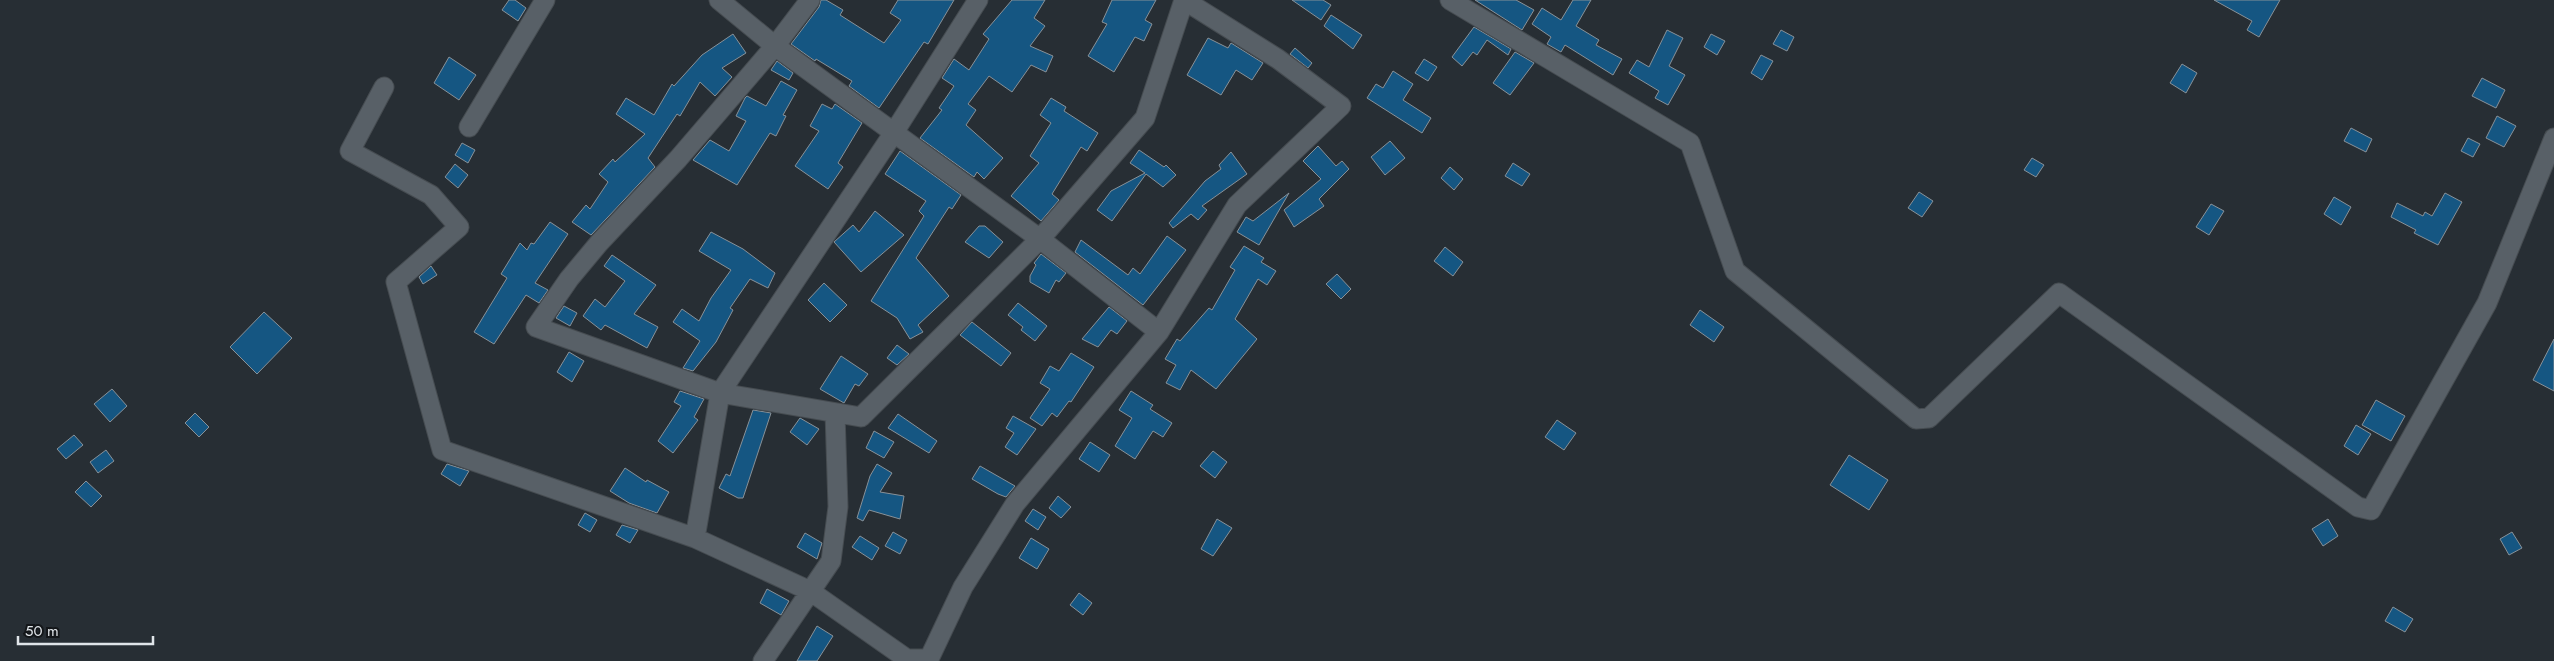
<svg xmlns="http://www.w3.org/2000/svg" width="2554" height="661" viewBox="0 0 2554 661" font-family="Jost,sans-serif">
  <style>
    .building { fill: #155682; stroke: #889198 }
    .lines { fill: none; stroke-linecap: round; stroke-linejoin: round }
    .street-casing { stroke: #464c51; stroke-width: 21 }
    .street { stroke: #586067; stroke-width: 19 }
  </style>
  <rect width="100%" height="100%" fill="#272e34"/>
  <path class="building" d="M509,0h6l11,8 -8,13 -16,-11z
    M821,0h5l17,10 -3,5 44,28 17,-23 -11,-7 8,-13h56l-26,44 -4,-2 -45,66 -30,-22 3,-5 -36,-22 -1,2 -24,-17 28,-37z
    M1012,0h33l-11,18 11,8 -15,20 23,10 -7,16 -15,-7 -19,27 -23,-16 -21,28 8,6 -10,15 37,33 -19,21 -7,-7 -3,5 -54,-39 22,-28 -3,-2 15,-22 -12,-8 12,-19 15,11 20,-31 -6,-5z
    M1112,0h44l-11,20 7,4 -8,17 -9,-4 -21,35 -26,-16 19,-32 -5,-2z
    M1292,0h31l8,5 -10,15z
    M1475,0h41l18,10 -12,20z
    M1573,0h18l-15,26 23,14 -3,5 26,14 -9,16 -48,-30 -4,7 -14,-8 4,-7 -19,-13 10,-16 19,12z
    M2214,0h66l-21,37 -12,-7 5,-9z
    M1331,15l31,20 -9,14 -29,-23z
    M1474,27l37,22 -3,6 -21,-15 -10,15 -4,-3 -11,14 -10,-9z
    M1667,30l16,8 -14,28 16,9 -17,30 -13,-7 4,-7 -30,-18 8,-13 12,7z
    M1781,30l13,7 -7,14 -14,-7z
    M733,34l13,19 -24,15 10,9 -17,19 -15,-14 -20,34 -3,-2 -29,44 7,9 -64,68 -19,-13 14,-17 4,4 18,-27 -9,-8 14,-15 2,3 30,-28 -29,-20 10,-16 28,17 18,-31 2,2 28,-31z
    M1711,34l14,7 -8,14 -13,-8z
    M1208,38l20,10 3,-5 32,20 -11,17 -16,-10 -15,25 -34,-20z
    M1295,48l17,15 -4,5 -18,-14z
    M1515,52l19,11 -24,32 -17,-12z
    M1761,55l12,6 -11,19 -11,-7z
    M449,57l27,18 -17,25 -25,-17z
    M1424,59l13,8 -9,14 -13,-8z
    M777,61l16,12 -4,7 -18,-10z
    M2182,64l15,9 -11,20 -16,-10z
    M1393,71l20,13 -10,16 28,18 -9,15 -55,-35 9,-14 7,4z
    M2482,78l23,12 -9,18 -24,-12z
    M781,81l16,9 -14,25 3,1 -10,20 -6,-3 -33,52 -44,-25 17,-20 19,11 17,-30 -10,-5 9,-18 2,-2 19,10z
    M1051,98l15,9 -2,4 34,22 -11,18 -6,-4 -29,47 7,6 -18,21 -30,-25 28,-33 -9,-7 21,-33 -11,-8z
    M822,104l10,5 3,-5 27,19 -24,40 5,4 -15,22 -33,-23 24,-35 -9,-5z
    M2497,116l19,10 -12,21 -18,-9z
    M2351,128l21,11 -6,13 -22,-11z
    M2468,138l12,6 -7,13 -12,-6z
    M1390,141l15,17 -20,17 -14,-18z
    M462,143l13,7 -7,13 -13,-8z
    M1318,146l18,20 6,-5 7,8 -30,30 5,7 -30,21 -10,-17 37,-31 -18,-18z
    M1139,150l25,17 2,-2 10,10 -13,12 -17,-13 -34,47 -15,-11 14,-19 34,-18 -15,-10z
    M900,151l61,44 -9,14 -3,-2 -33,51 33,38 -31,29 5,7 -13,7 -13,-21 -26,-17 53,-85 -5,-5 7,-10 -41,-27z
    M1231,152l16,22 -45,32 5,4 -9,10 -7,-6 -18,14 -4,-5 36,-42 16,-12 -2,-4z
    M2032,158l12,7 -8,12 -12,-7z
    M1513,163l17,11 -8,12 -17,-10z
    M455,164l13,11 -10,13 -13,-11z
    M1450,167l13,12 -9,11 -13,-12z
    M1919,192l14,9 -11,16 -14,-9z
    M1289,193l-30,52 -22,-13 9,-15 7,4z
    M2445,193l17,9 -24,43 -24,-12 2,-3 -25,-13 6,-14 26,13 2,-4 7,4z
    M2334,197l17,10 -10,18 -17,-11z
    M2211,204l13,7 -15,24 -13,-8z
    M875,211l29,24 -43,37 -27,-30 19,-17 6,7z
    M550,222l18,12 -33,49 13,7 -9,13 -13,-8 -32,49 -20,-12 33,-54 -6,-4 19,-31 7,7 4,-7 3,1z
    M979,226h6l18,16 -14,16 -24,-16z
    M711,232l32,17 32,24 -7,15 -18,-9 -20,29 3,2 -17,32 -23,29 -10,-3 17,-27 -27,-19 9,-13 17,12 12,-23 20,-28 -32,-19z
    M1167,236l19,14 -43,55 -68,-53 6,-12 47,35 5,-7 7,6z
    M1244,246l20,12 -3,4 15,9 -9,14 -9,-6 -23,40 22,20 -41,50 -25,-19 -11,20 -14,-7 10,-18 -11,-6 12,-20 3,2 29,-33 3,2 23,-40 -5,-3z
    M1445,247l18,15 -10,14 -19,-15z
    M1041,254l25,19 -7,9 -3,-2 -7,13 -19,-11v-6l6,-11 -2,-2z
    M612,255l44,30 -22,29 24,13 -11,21 -42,-23 -4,5 -18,-14 12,-17 10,8 20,-26 -21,-15z
    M431,266l6,9 -14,9 -4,-7z
    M1337,274l14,15 -10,10 -15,-15z
    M824,283l23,22 -17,17 -22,-22z
    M1018,303l29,23 -12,15 -14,-11 2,-3 -15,-12z
    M564,306l13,7 -7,13 -14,-8z
    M1109,307l18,14 -10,13 -6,-4 -13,17 -16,-8z
    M1700,310l24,17 -10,15 -24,-17z
    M264,312l28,26 -35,36 -27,-27z
    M972,322l39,31 -10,13 -41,-31z
    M2554,339v52l-21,-11z
    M897,345l12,9 -12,11 -10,-7z
    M569,352l15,9 -12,21 -15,-10z
    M1071,353l23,14 -23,35 -2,-1 -12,16 -5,-4 -10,13 -12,-8 20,-29 -10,-6 10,-17 9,5z
    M841,356l27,18 -9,12 -4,-2 -11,19 -24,-14z
    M112,389l15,17 -17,16 -16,-18z
    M680,391l24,8 -10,18 4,3 -25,33 -15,-12 23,-35 -7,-4z
    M1131,391l22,14 -3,4 22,14 -9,14 -10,-6 -18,28 -20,-13 17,-28 -13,-8z
    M2376,400l29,16 -14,25 -29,-16z
    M753,410l18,3 -28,85h-5l-19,-10 7,-14 4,2z
    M195,413l14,14 -10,10 -14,-14z
    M898,414l39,27 -8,12 -41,-25z
    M1013,416l23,13 -19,26 -12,-8 9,-14 -8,-5z
    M800,418l19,11 -12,16 -17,-13z
    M1557,420l19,13 -12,17 -19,-13z
    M2356,425l15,9 -13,21 -14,-9z
    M874,431l20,11 -10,16 -18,-10z
    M74,435l9,10 -17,14 -9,-10z
    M1090,442l20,13 -11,17 -20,-13z
    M106,450l8,11 -16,12 -8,-11z
    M1213,451l14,11 -12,16 -15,-12z
    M1849,455l39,25 -19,30 -39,-25z
    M447,464l22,7 -9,15 -19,-12z
    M877,464l15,9 -12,19 24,4 -4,23 -31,-9 -6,11 -6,-3 13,-42z
    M980,466l35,20 -9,11 -8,-3 -26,-15z
    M625,468l21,14 1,-2 22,12 -12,21 -28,-10 -19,-12z
    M86,481l16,15 -11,11 -16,-15z
    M1058,496l13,11 -10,11 -12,-10z
    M1033,509l13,8 -8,13 -13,-9z
    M585,513l12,7 -7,12 -12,-7z
    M1217,519l15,9 -19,28 -12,-7z
    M2328,519l10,17 -15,10 -11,-17z
    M622,525l16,5 -8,13 -14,-8z
    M893,532l14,8 -7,14 -15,-8z
    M2512,532l10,16 -13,7 -9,-16z
    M805,533l17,10 -5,16 -20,-12z
    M860,536l19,12 -7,12 -20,-13z
    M1031,538l18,11 -12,20 -18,-11z
    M767,589l22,12 -8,14 -21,-12z
    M1079,593l13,10 -9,12 -13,-10z
    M2393,607l20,12 -8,13 -20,-11z
    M817,626l16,10 -16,25h-20z"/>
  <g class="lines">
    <defs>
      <path id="street" d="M719,0l56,46 265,193 119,93
        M810,0l-35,46 -97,113 -79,84 -30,36 -33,48 184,66 141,24 179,-178 105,-121 39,-118
        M1450,0l240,143 45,128 181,148 13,-1 130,-125 299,214 13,3 116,-207 67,-165
        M384,87l-34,64 81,44 28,32 -63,55 46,168 253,88 115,53 97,68h22l34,-72 52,-83 144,-172 78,-127 104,-99 -63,-47 -94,-59
        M469,127l76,-127
        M695,538l25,-145 173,-259 85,-134
        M763,661l68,-100 7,-54 -3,-94"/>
    </defs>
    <use href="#street" class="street-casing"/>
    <use href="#street" class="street"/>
  </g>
  <path d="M18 636v8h135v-8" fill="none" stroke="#e0e5e9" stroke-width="2.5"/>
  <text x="25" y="636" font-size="15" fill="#e0e5e9" stroke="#131619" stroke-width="4" paint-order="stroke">50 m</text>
</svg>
